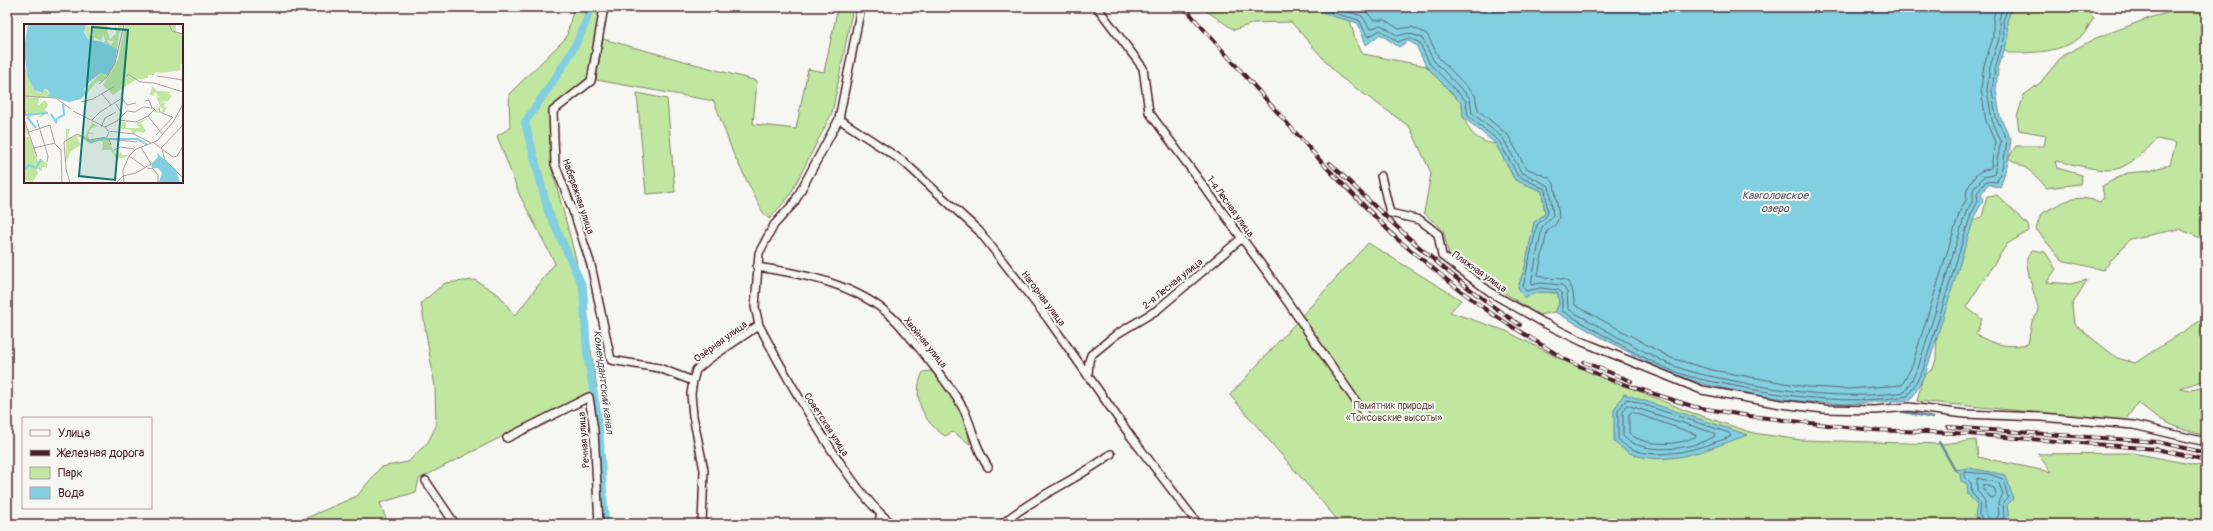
<svg xmlns="http://www.w3.org/2000/svg" width="2213" height="531" viewBox="0 0 2213 531" font-family="Pangolin,sans-serif">
  <style>
    .green { fill: #c0e6a0; stroke: #858266 }
    .water { fill: #81cfe0; stroke: #6b8998 }
    .lines { fill: none; stroke-linecap: round; stroke-linejoin: round }
    .shore { stroke: #606573; stroke-width: 1 }
    .stream { stroke: #6b8998; stroke-width: 2.5 }
    .canal { stroke: #81cfe0; stroke-width: 8 }
    .street-casing { stroke: #4a1f2b; stroke-width: 10 }
    .street { stroke: #f6f6f2; stroke-width: 7 }
    .rail-casing { stroke: #4a1f2b; stroke-width: 4 }
    .rail { stroke: #f6f6f2; stroke-width: 2.5; stroke-dasharray: 8; stroke-linecap: butt }
    .labels { text-anchor: middle; stroke-width: 4; stroke-linejoin: round; paint-order: stroke }
    .street-label { font-size: 10px; fill: #4a1f2b; stroke: #f6f6f2 }
    .park-label { font-size: 10px; fill: #685148; stroke: #f6f6f2 }
    .water-label { font-size: 11px; font-style: italic; fill: #5a5461; stroke: #f6f6f2 }
    .inset-river { fill: none; stroke: #81cfe0; stroke-width: 2 }
    .inset-road { fill: none; stroke: #b1a0a2; stroke-width: 1 }
    .view { fill: #0f766e; fill-opacity: 0.15; stroke: #0f766e; stroke-width: 2 }
    .inset-edge { fill: none; stroke: #4a1f2b; stroke-width: 2 }
  </style>
  <rect width="100%" height="100%" fill="#f6f6f2"/>
  <filter id="ink" filterUnits="userSpaceOnUse"><feTurbulence type="fractalNoise" baseFrequency=".025" numOctaves="2"/><feDisplacementMap in="SourceGraphic" scale="8" xChannelSelector="R" yChannelSelector="G"/><feConvolveMatrix kernelMatrix="1 2 1 2 8 2 1 2 1" color-interpolation-filters="sRGB"/></filter>
  <g filter="url(#ink)">
    <path class="green" d="M574,7h27l-12,72 -39,31 1,55 25,94 21,129 -178,91 -3,13 -36,11 8,21h-90l-1,-2 60,-26 24,-29 27,-5 20,-20 8,-16 -1,-39 -14,-84 24,-20 30,-3 24,15 16,21 40,-53 -35,-67 -23,-60 13,-8 -1,-34 57,-56z
      M838,7h15l-21,106 -43,84 -20,22 -7,-8 -29,-58 -19,-52 -118,-21 7,-41 154,42 -4,43 43,5 12,-60 16,3z
      M1201,7h115l12,8 22,5 5,19 8,15 63,12 36,38c2,21 10,38 34,40l19,36 27,11 3,23 -27,73 6,10 16,-5 18,1 1,11 -4,8 -17,3 -89,-59 -6,-26 -19,-17 7,-40 -21,-46 -71,-51 -48,-54 -37,1 -20,7z
      M2011,7h73l10,11c-4,5 -7,13 -12,18 -20,17 -50,17 -74,17l-6,-8 5,-25z
      M2194,7h12v237l-3,-5 -24,-10 -49,10 -27,31 -42,-10 -25,-31 5,-15c22,-12 33,-21 59,-12l4,-5 -2,-11 25,-13 23,-2 20,-7 6,-21 -19,-4c-8,9 -28,27 -40,30 -16,4 -45,-6 -62,-8l2,7 25,7 -2,9 -34,4c-10,-15 -23,-22 -38,-30l8,-12h28l2,-11 -27,-5 -2,-13 7,-22 16,-12 22,-27 34,-18 59,-22z
      M637,93l30,6 8,93 -29,2z
      M1997,195l31,30 1,6 -22,13 -41,63 16,12 -6,15c16,11 33,14 52,10l4,-22 7,-11c-3,-11 -14,-45 -12,-53 1,-2 4,-5 5,-8l13,2 11,17 -9,13 23,2 17,-4 -15,25 2,19 43,34 18,5 71,-46v63l-26,8 11,2 15,-3v49c-29,-8 -45,-13 -68,-34l-13,19 -208,-20 6,-25 10,-7 3,-10 1,-25 22,-109 23,-8 5,-21z
      M1368,243l93,57 -11,12 56,19 53,27 128,53 66,22 48,7 141,4 34,-4 2,17 73,15 -13,-18 95,-1 73,14v57h-865l-111,-129z
      M931,371c22,17 35,46 39,73l-17,-12 -8,4c-22,-14 -34,-39 -22,-64z"/>
    <path class="water" d="M1318,7h694l-5,14 1,18 -10,30 -2,21 4,27 11,22 -3,23 -8,26 -12,-4 -7,10 2,7 -8,14 -49,157 -15,28 -63,4 -42,-2 -49,-7 -49,-10 -43,-13 -110,-60 4,-8 -1,-11 -18,-1 -16,5 -6,-10 7,-20 9,-45 11,-8 -3,-23 -27,-11 -19,-36 -33,-27 -1,-13 -36,-38 -10,-21 -8,-4 -9,6 -19,-13 -14,11 -8,-22 -30,-8 -10,-6z
      M1624,394l124,41c-36,12 -78,33 -116,19 -6,-3 -13,-8 -18,-12v-32z
      M1969,468l37,7 7,24 -6,6 2,16c-14,3 -23,5 -34,-4l2,-13 -9,-9 -1,-11 -6,-3 -1,-8 -5,-3z"/>
    <g class="lines">
      <path class="shore" d="M1323,7l7,5 29,8 9,17 12,-7 18,12 10,-4 11,4 11,22 36,37 2,15 31,25 19,35 27,13 3,25 -11,11 -14,62 3,4 14,-3 19,2 3,3v18c34,19 68,41 104,57 19,9 43,13 64,17 58,12 118,20 178,11l15,-26 48,-156 7,-13 -1,-8 9,-12 11,1 7,-21 3,-21 -11,-22 -4,-28 3,-22 9,-29 -1,-18 5,-14
        M1332,7l30,9 8,13 11,-4 17,11 10,-3 14,5 12,23 36,37 2,15 31,25 18,34 28,14 4,29 -11,12 -11,58 9,-2 22,2 5,7 1,17c33,18 66,38 99,54 19,9 42,13 62,17 58,12 117,20 176,12l13,-24 48,-156 7,-12v-10l10,-13 11,-2 7,-34 -9,-21 -5,-30 3,-23 9,-28v-19l3,-13
        M1357,7l9,4 7,9h12l14,9 13,-2 15,7 12,24 36,37 3,15 30,25 18,33 23,10 5,5 5,34 -3,7 -9,7 -9,44c10,8 29,-3 34,14 2,5 1,11 3,16l96,53 41,12 95,17 41,2 54,-4 10,-19 48,-155 6,-11 1,-11 8,-13 6,-5 10,-3 4,-26 -9,-21 -5,-32 3,-24 9,-27v-19l3,-12
        M1627,399l102,34 2,3c-6,4 -14,5 -21,8 -27,9 -70,19 -92,-5v-28z
        M1627,405l87,28 1,3c-22,14 -73,20 -92,0v-23z
        M1632,412l63,22 1,2c-15,10 -53,11 -67,-3v-19z
        M1984,485l10,3 2,6 -3,4h-2l-8,-9z
        M1985,524l-6,-9 1,-12 -8,-10 -1,-10 -6,-6v-5l24,2 14,5 5,18 -5,6 1,14 -5,7
        M1990,524l-1,-5 -4,-6v-12l-8,-11v-12l22,5 4,12 -5,8 1,11 -5,10"/>
      <path class="stream" d="M1900,411l33,7
        M1939,442l16,28"/>
      <path class="canal" d="M590,7c-7,36 -44,84 -65,115l23,89 35,76 4,66 12,72 6,99"/>
      <defs>
        <path id="street" d="M604,7l-13,74 -38,30 2,53 21,55 15,46 20,95 48,8 34,13
          M1097,7l46,61 6,44 120,163 95,138
          M839,119l65,43 75,69 69,88 84,119 66,86
          M1381,176l9,37 30,7 18,14 4,22 51,38 51,29 39,19 119,48 79,14 43,5 50,1 35,-3 56,7 77,3 92,8 72,17
          M757,267c47,7 99,17 135,50 11,10 18,21 28,32 15,19 31,38 43,59 10,19 12,41 25,59
          M759,325c22,43 46,84 72,124 18,27 36,54 61,75
          M1088,376l1,-15 2,-6 26,-21 40,-24 85,-72
          M507,438l82,-41 5,34 5,93
          M426,481l29,43
          M702,524l2,-54 -11,-54 -2,-22 2,-13 3,-11 13,-11 50,-34 -4,-18 4,-54 15,-28 20,-22 45,-84 22,-112
          M878,524l3,-10
          M1002,524c33,-28 75,-44 109,-70"/>
      </defs>
      <use href="#street" class="street-casing"/>
      <use href="#street" class="street"/>
      <defs>
        <path id="rail" d="M1184,7l142,160 71,72 60,49 35,26 74,46 45,20 84,27 54,9 123,14 83,3 201,16 50,11
          M1330,163c60,59 120,116 190,162
          M1584,362l47,19
          M1948,427l210,15 48,11"/>
      </defs>
      <use href="#rail" class="rail-casing"/>
      <use href="#rail" class="rail"/>
    </g>
  </g>
  <g class="labels">
    <g class="street-label">
      <text transform="translate(579 196) rotate(71)" y="4">Набережная улица</text>
      <text transform="translate(1231 206) rotate(54)" y="4">1-я Лесная улица</text>
      <text transform="translate(1480 271) rotate(35)" y="4">Пляжная улица</text>
      <text transform="translate(1172 283) rotate(-39)" y="4">2-я Лесная улица</text>
      <text transform="translate(1044 298) rotate(53)" y="4">Нагорная улица</text>
      <text transform="translate(720 341) rotate(-36)" y="4">Озёрная улица</text>
      <text transform="translate(926 342) rotate(51)" y="4">Хвойная улица</text>
      <text transform="translate(827 424) rotate(57)" y="4">Советская улица</text>
      <text transform="translate(583 440) rotate(-95)" y="4">Речная улица</text>
    </g>
    <g class="park-label">
      <text x="1394" y="409">Памятник природы<tspan x="1394" dy="12">«Токсовские высоты»</tspan></text>
    </g>
    <g class="water-label">
      <text x="1775" y="199">Кавголовское<tspan x="1775" dy="13">озеро</tspan></text>
      <text transform="translate(604 382) rotate(83)" y="4">Комендантский канал</text>
    </g>
  </g>
  <g transform="translate(24 24)">
    <rect width="159" height="159" fill="#f6f6f2"/>
    <path d="M62,0l4,3v8l4,1 -4,-12h16l3,4 -2,2 3,9 6,-5 -2,-10 4,5v-4l6,-1 -5,10 -2,15 -11,-4 -2,-3 2,-2 5,5 3,-4 -9,-1 -2,-6 -2,7 -7,-4v4l-6,-2 -4,-9zM101,0h51v7l7,3v29l-3,2 1,5 -20,3 -6,-1 -1,3h-6v3l-13,2 -22,15 -10,-10 15,-25zM1,43l9,23 8,3 2,-4 6,4 -2,2 3,2 -12,1 -1,8 7,-6 3,5 -3,5 3,3h-6l3,2 -4,2h-5l4,-1 1,-2 -9,1 -3,3 -5,-5zM77,49l8,1 -7,7 -6,1 -11,14 1,-8zM128,62l5,5 19,1 -8,1 4,3 -4,5 -9,1 7,1 -4,3 4,-1 -3,3 4,-1 -3,6 -3,-2 2,-2 -3,-2 -3,2 3,4 -7,-1 7,-6 -3,-8 3,-2 -4,1 2,-2 -3,-3 -2,4 -3,-1zM59,94l15,8 -8,3 -1,3 7,2h-8l1,6 19,-2 7,16 6,-2 1,3h6l-1,2 -11,2 -5,-9h-9l1,-7 -3,-3 -9,4 -11,-7h-3l4,8 -10,6 -5,11v-33h4l-3,9 10,-3 8,1 7,-13zM124,94l-7,5 5,8 -3,2 -7,-2 -1,3h-4l1,-4 -11,-1 1,-7h4v6h14l-4,-5zM0,96l15,44 2,-5 6,5v4l-5,-1v4l-6,-3 2,5 -5,9 -9,-2 1,-47 1,4h3l-5,-6z" fill="#c0e6a0"/>
    <path d="M4,0h58l-2,8 4,7 14,3 15,7 -2,14 -7,12 -7,-2 -11,8 -6,8 2,5 -5,5 -12,3 -22,-6 3,-3 -2,-3 -4,-1 -1,4 -9,-3 -7,-15 -3,-26zM133,129l19,17 4,13 -21,-1 3,-9 -4,-5h-6l-1,-4 7,-7z" fill="#81cfe0"/>
    <path class="inset-river" d="M0,86l2,5 22,-2M27,90l5,8 1,-4M3,93l9,11M34,94l6,-3 -1,-11M63,115l3,3 12,-3h35l10,6M0,146l5,-5 7,3 5,-9"/>
    <path class="inset-road" d="M145,0l3,7 11,3M133,52l26,4M102,53l2,-3 12,8 14,1 29,9M75,60l8,-7 8,-14 9,-39M78,70l9,11M0,72l32,2 15,11M57,78l12,-3 22,-13M92,80l7,12M135,84l1,4 12,5M49,87l32,16 3,4 26,3 17,9M124,92l15,19M0,95l13,38M13,96l11,36 -1,6M68,96l8,-8 22,-14 5,7 9,-2M95,96l17,2 12,-6 7,-7 -3,-1 -3,-8 -4,1M77,103l4,-9 11,-6M81,103l12,-6 10,-10 8,1 8,-5 9,1M5,108l21,-7 5,19 6,6 1,33M132,111l17,-18M130,119l8,6 3,11 18,18M87,121l-2,-6 28,3M10,124l21,-5M137,124l22,-23M90,126l6,-3 14,2M139,126l10,7 4,-1 6,-10M105,132l17,12M123,144l6,1 5,6v8M46,159l-4,-14 -2,-27 13,-8 12,6 18,-3 2,-5M92,159l7,-7 13,-3 15,-9 -10,-17M100,159l-1,-13 6,-14 7,-7 21,-8 16,-19 10,-18"/>
    <path class="view" d="M68,3l36,3 -13,150 -36,-4z"/>
    <rect width="159" height="159" class="inset-edge"/>
  </g>
  <rect width="2213" height="531" fill="none" stroke="#f6f6f2" stroke-width="24"/>
  <rect x="12" y="12" width="2189" height="507" fill="none" stroke="#4a1f2b" stroke-width="1.5" filter="url(#ink)"/>
  <rect x="22" y="417" width="130" height="92" fill="#f6f6f2" stroke="#b1a0a2"/>
  <rect x="30" y="430" width="20" height="6" fill="#f6f6f2" stroke="#b1a0a2"/>
  <text x="58" y="437" font-size="12" fill="#4a1f2b">Улица</text>
  <rect x="30" y="450" width="20" height="6" fill="#4a1f2b" stroke="#b1a0a2"/>
  <text x="58" y="457" font-size="12" fill="#4a1f2b">Железная дорога</text>
  <rect x="30" y="467" width="20" height="12" fill="#c0e6a0" stroke="#b1a0a2"/>
  <text x="58" y="477" font-size="12" fill="#4a1f2b">Парк</text>
  <rect x="30" y="487" width="20" height="12" fill="#81cfe0" stroke="#b1a0a2"/>
  <text x="58" y="497" font-size="12" fill="#4a1f2b">Вода</text>
</svg>
